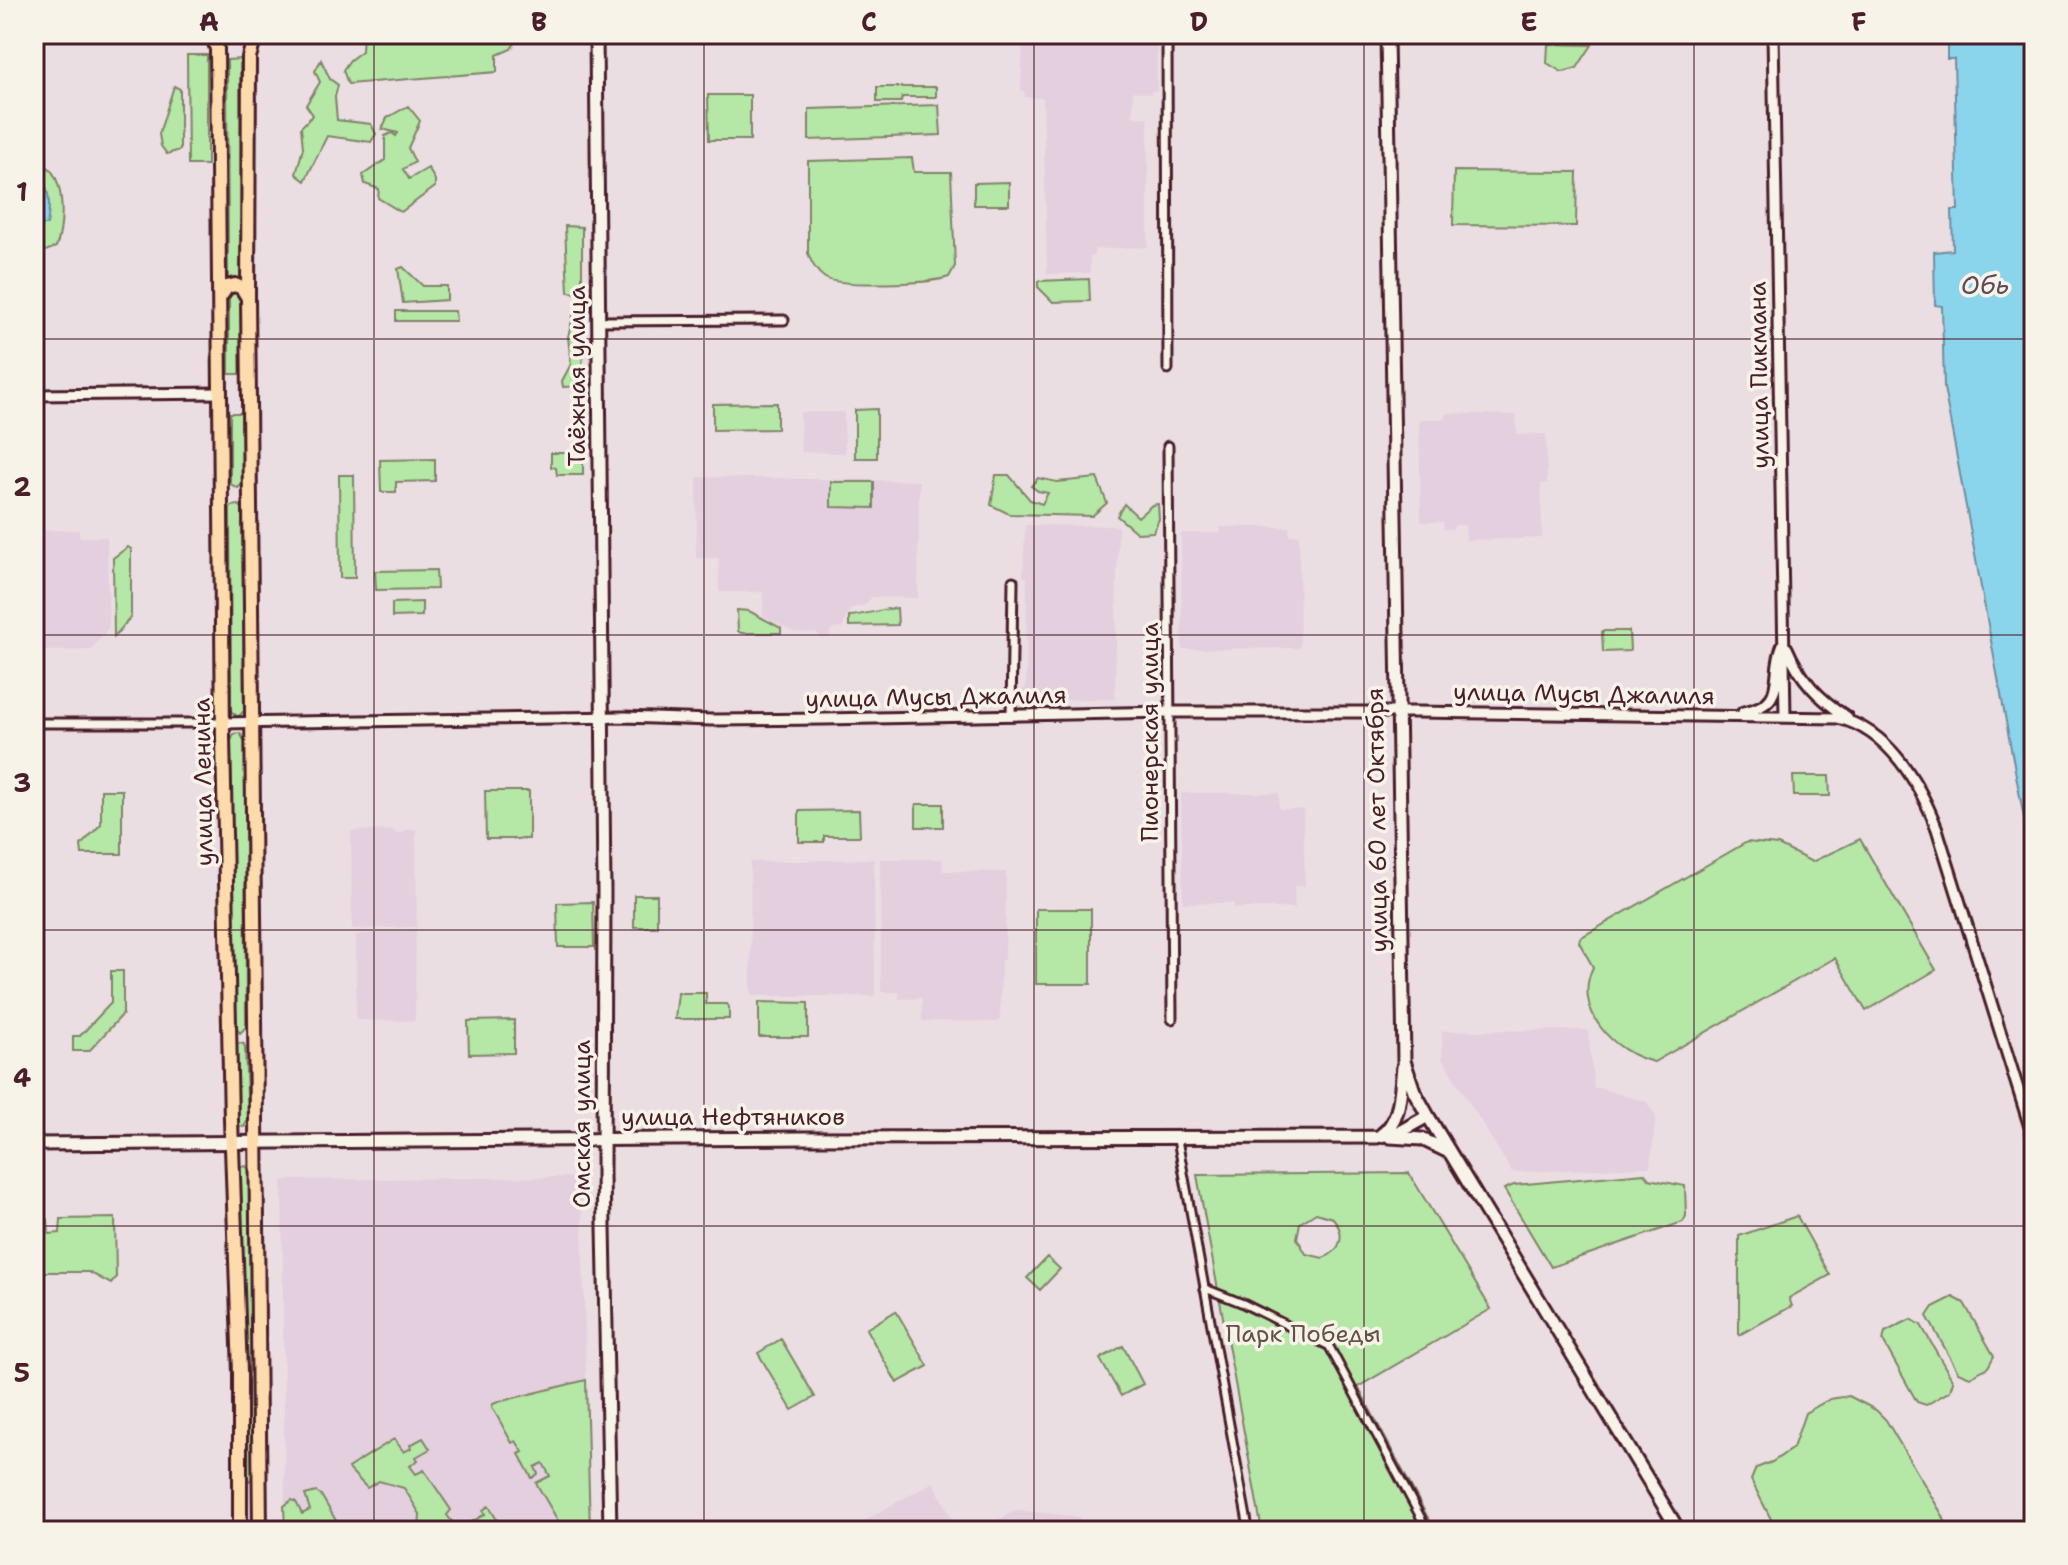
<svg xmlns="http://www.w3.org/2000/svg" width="2068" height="1565" viewBox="0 0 2068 1565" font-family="'Shantell Sans',sans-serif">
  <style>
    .built { fill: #e3cfde }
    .green { fill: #b5e7a7; stroke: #808369; stroke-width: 2; fill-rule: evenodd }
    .water { fill: #8bd5ec; stroke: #718c9f; stroke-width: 2 }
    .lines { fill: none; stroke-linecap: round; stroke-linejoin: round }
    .pedestrian-casing { stroke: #4a1f2b; stroke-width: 12 }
    .minor-casing { stroke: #4a1f2b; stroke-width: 13 }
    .tertiary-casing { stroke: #4a1f2b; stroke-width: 15 }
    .secondary-casing { stroke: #4a1f2b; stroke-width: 17 }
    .primary-casing { stroke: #4a1f2b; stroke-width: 18 }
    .pedestrian { stroke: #f7f3e8; stroke-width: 6 }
    .minor { stroke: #f7f3e8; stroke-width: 7 }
    .tertiary { stroke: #f7f3e8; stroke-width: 9 }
    .secondary { stroke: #f7f3e8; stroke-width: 11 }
    .primary { stroke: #fedbac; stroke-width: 12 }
    .grid { fill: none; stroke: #4a1f2b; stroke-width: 2; stroke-opacity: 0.55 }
    .labels { text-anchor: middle; stroke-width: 7; stroke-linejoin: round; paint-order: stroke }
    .street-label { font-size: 24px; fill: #4a1f2b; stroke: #f7f3e8 }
    .park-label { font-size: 24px; fill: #65514a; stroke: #f7f3e8 }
    .water-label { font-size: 26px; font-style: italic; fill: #5a4c5b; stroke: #f7f3e8 }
    .neatline { fill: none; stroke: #4a1f2b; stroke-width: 3 }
    .grid-label { font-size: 26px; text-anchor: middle; font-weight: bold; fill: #4a1f2b }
  </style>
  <rect width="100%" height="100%" fill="#ebdee2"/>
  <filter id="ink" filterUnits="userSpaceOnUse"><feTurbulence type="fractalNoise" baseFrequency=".0125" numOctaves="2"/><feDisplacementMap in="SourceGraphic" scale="16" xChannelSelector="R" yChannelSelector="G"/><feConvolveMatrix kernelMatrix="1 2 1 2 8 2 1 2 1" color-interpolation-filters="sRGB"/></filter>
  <g filter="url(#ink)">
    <path class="built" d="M1023,34h134v57h-6v3l-18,-3v26h15v130l-54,2v7l-4,1v16l-43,1 -4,-176 -18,-1 -1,-6h-3z
      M800,412h44l1,41 -44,-1z
      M1446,413l70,2 1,20 29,-1 1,49 -6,1 1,54 -76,2 -1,-15h-11l-1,4h-9l-1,-7h-22l-2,-103h26z
      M697,477l222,4 -1,117 -46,-1 -7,8 -15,4 -8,19 -11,1 -2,9h-9l-3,-5 -23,-1 -31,-16v-24h-44v-34h-23z
      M1025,525l93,1 -3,173 -91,1 -2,-10 4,-2 1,-110 -4,-1z
      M1220,527h69l1,8h9l1,113 -118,1 -1,-116h39z
      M34,530h45v7h28l2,90 -18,23 -57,1z
      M1181,793h98v16h24l2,77h-11l1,22h-61l-1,-5h-50z
      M416,829l1,98 -65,2 -1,-98 42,-1 2,3h6l4,-3z
      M874,859l1,137h-124l-1,-134z
      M880,859h62l1,12 63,1 -1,88h-4l-1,59 -3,3 -75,-1v-23l-23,1v-7h-18z
      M416,929l-1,92 -59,-1v-85z
      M1588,1030l6,59 5,-1 48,14 9,15 -6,50 -138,5 -70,-114v-27z
      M581,1177l9,354h-305l-3,-351z
      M933,1482l26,49h-113z
      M1016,1510l64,7 8,14h-111z"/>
    <path class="green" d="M363,34h148l5,7 -5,8 -14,6v17l-149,12 -5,-14 7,-10 12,-9z
      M1548,44l44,1 -15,23 -15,4 -15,-9z
      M187,55h20v110h-19z
      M240,59l1,221 -5,-3 -8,2 -1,-219z
      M321,60l9,19 8,6 -3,12 2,23 34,4 5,10 -5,8 -44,-6 -22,45 -9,-7 7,-26 -2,-21 12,-12 -7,-10 14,-23 -5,-11z
      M174,86l6,3v61l-13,4 -6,-8 -2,-12z
      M877,87h59v10h-34l-1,5h-24z
      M708,95h42v45h-41z
      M939,105l2,30 -132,5v-31z
      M408,106l12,15 -12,27 7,14 -12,7 6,10 19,-11 7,12v7l-34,25 -23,-14 1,-9 -14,-5 -2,-9 22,-15v-24l7,-3 4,3 2,-3 -16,-4 5,-11z
      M912,158l2,14h37l4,94 -6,11c-18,7 -109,10 -124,1 -9,-6 -14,-16 -17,-25v-92z
      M34,162c33,0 31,64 22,85l-13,5 -9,-2z
      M1454,171l123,1 -1,54 -123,-1z
      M1009,182v23h-35v-22z
      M565,226l17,1v67l-14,-2z
      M403,267l20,19h24v14l-44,3 -5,-34z
      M1089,279l1,22 -37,1 -15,-15v-6z
      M236,292l5,7v75h-12v-75l1,-4z
      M396,311h59l1,10h-60z
      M574,312h9l-1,74 -19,1 -1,-6 9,-17 -3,-27z
      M777,403v26l-64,1v-26z
      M877,409v49h-22v-48z
      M230,413h11l1,71 -4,4 -8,-4z
      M551,453h32v22h-26l-1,-7 -5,-1z
      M435,459v22l-39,1v10h-15l-1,-32z
      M339,475h15l1,103h-15z
      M996,475h13l21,25 12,4 6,-11 -10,-2 -7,-5 7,-8 19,4 40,-4 10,25 -15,13 -83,-2 -18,-9z
      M831,482h43v26l-43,-1z
      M1124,504l14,13 14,-12 6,-1 1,15 -6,13 -16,1 -20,-17z
      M239,505l3,3 2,203 -6,6 -7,-6 -1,-202 2,-3z
      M128,547l3,2v68l-17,20 -1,-79z
      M436,570l1,19 -61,1 -1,-19z
      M422,602v14l-30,1v-14z
      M897,608l1,17 -49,1v-10c18,-1 31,-7 48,-8z
      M737,610l12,1 32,17v5h-40l-3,-2z
      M1602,631h27l1,20 -27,1z
      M240,733l5,9 1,285 -6,6 -6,-7 -3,-285 3,-7z
      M1793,776h36l1,20h-36z
      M101,790h21v64h-40l-1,-9 20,-21z
      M485,791h44v48h-43z
      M916,804h27v23h-27z
      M859,810l1,26h-36v6h-25v-31z
      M1860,839l76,131 -70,41 -31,-53 -181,104c-40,-9 -82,-52 -61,-95l-14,-25 1,-4 167,-96 31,3 34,17z
      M634,895h23v32h-23z
      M593,902l1,45h-36l-1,-44z
      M1036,909h55v75h-55z
      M111,971h12v43l-34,37h-16v-15h7l31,-33z
      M678,993h28v11h21l2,3v12h-54z
      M759,1002l49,1v34h-49z
      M514,1020v33l-45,1 -1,-33z
      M238,1043l6,1 1,4 3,72 -4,7 -5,-1 -2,-4 -2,-76z
      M246,1166l3,4 3,308 -3,3 -4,-2 -7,-306 2,-6z
      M1409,1173l82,136 -133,78 77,144h-173l-65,-356zM1316,1213l17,5c13,16 9,33 -10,40l-17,-4 -9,-16 3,-15z
      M1644,1173l5,6 36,7 1,30 -3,6 -132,45 -47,-78 10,-4z
      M1797,1216l33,59 -41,23 3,8 -53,29v-99z
      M115,1218l1,60 -5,6 -22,-12h-55v-53h14l1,15 11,-1 1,-14z
      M1047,1257l13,12 -20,21 -13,-12z
      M1953,1297l11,6 30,53 -6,11 -18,10 -12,-5 -31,-56 6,-9z
      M896,1311l32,55 -31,17 -31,-54z
      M1911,1319l10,6 32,56 -3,10 -24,14 -9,-3 -34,-61 2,-9z
      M781,1339l34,58 -23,13 -34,-57z
      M1123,1346l20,38 -22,12 -21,-37z
      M586,1380l4,151h-26l-28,-48 14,-7 -7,-13 -8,4 3,7 -6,4 -13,-24 4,-2 -7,-11 -4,2 -20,-36 1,-3 5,-2z
      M1849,1396l27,14 10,10 57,96 4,11 -3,4h-167l-26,-51 5,-12 16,-6 21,-14 12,-35 25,-14z
      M423,1438l7,11 -14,8 2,3 -8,6 6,8 8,-4 27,40 -4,5 11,15 27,-16 -2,-4 6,-4 9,16 -16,9h-63l1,-17 -16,-26 -25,-7 -12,7 -19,-20 46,-29 10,13 7,-4 -1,-3z
      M316,1492l5,3 21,36h-57l-1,-25 8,-6 4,2 6,12 8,-4 -5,-15z"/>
    <path class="water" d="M1947,34h87v838l-90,-484 -2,-82 -7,-1 -1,-53 19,-2 -1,-40h6l-4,-151h-7z
      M34,184l11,1c6,13 4,26 2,40l-13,-1z"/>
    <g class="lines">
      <defs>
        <path id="pedestrian" d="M1177,1137l72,394
          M1204,1288l38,15 87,43 99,185"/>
        <path id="minor" d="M1167,34l1,335
          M599,321l185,-1
          M1168,446l4,573
          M1011,716l2,-135
          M34,723h189"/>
        <path id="tertiary" d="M1773,34l12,682
          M34,395l187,-2
          M1787,648c13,31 32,51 60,69
          M1743,712c47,-9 26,-36 40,-68
          M223,723l401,-6 87,3 113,-1 345,-7h248l421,6c51,12 82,66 99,111l97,311"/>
        <path id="secondary" d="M596,34l8,859 -1,282 7,356
          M1387,34l17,1027 10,30 14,25 251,415
          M1381,1135c21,-15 19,-45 22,-68
          M1390,1137l32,2 27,13
          M34,1144l769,-6 574,-1 24,-6 27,-15"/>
        <path id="primary" d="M212,34l5,15 6,689 8,382 9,253v158
          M256,34l-7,23 -1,241 12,1233
          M220,297l7,-10 8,-2 7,3 6,10"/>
      </defs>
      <use href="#pedestrian" class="pedestrian-casing"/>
      <use href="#minor" class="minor-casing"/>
      <use href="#tertiary" class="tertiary-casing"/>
      <use href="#secondary" class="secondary-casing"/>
      <use href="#primary" class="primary-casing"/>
      <use href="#pedestrian" class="pedestrian"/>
      <use href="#minor" class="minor"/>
      <use href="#tertiary" class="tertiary"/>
      <use href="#secondary" class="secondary"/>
      <use href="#primary" class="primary"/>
    </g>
  </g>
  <path class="grid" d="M374,34v1497M704,34v1497M1034,34v1497M1364,34v1497M1694,34v1497M34,339h2000M34,635h2000M34,930h2000M34,1226h2000"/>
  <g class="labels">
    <g class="street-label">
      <text transform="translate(1759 375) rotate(-91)" y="8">улица Пикмана</text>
      <text transform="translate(577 376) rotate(-90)" y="8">Таёжная улица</text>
      <text transform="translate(1584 694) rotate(1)" y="8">улица Мусы Джалиля</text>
      <text transform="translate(936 697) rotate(-1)" y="8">улица Мусы Джалиля</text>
      <text transform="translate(1150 732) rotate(-90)" y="8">Пионерская улица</text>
      <text transform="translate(203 782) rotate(-91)" y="8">улица Ленина</text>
      <text transform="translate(1377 820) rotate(-91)" y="8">улица 60 лет Октября</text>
      <text x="733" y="1125">улица Нефтяников</text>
      <text transform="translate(582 1124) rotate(-90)" y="8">Омская улица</text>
    </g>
    <g class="park-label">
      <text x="1303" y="1342">Парк Победы</text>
    </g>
    <g class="water-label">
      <text x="1985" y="294">Обь</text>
    </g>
  </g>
  <rect width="2068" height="1565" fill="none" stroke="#f7f3e8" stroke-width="88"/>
  <rect x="44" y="44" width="1980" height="1477" class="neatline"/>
  <g class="grid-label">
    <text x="209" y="31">A</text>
    <text x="539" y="31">B</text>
    <text x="869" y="31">C</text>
    <text x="1199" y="31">D</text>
    <text x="1529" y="31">E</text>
    <text x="1859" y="31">F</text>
    <text x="22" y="201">1</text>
    <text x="22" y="496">2</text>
    <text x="22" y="792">3</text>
    <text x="22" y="1087">4</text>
    <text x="22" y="1382">5</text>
  </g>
</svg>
